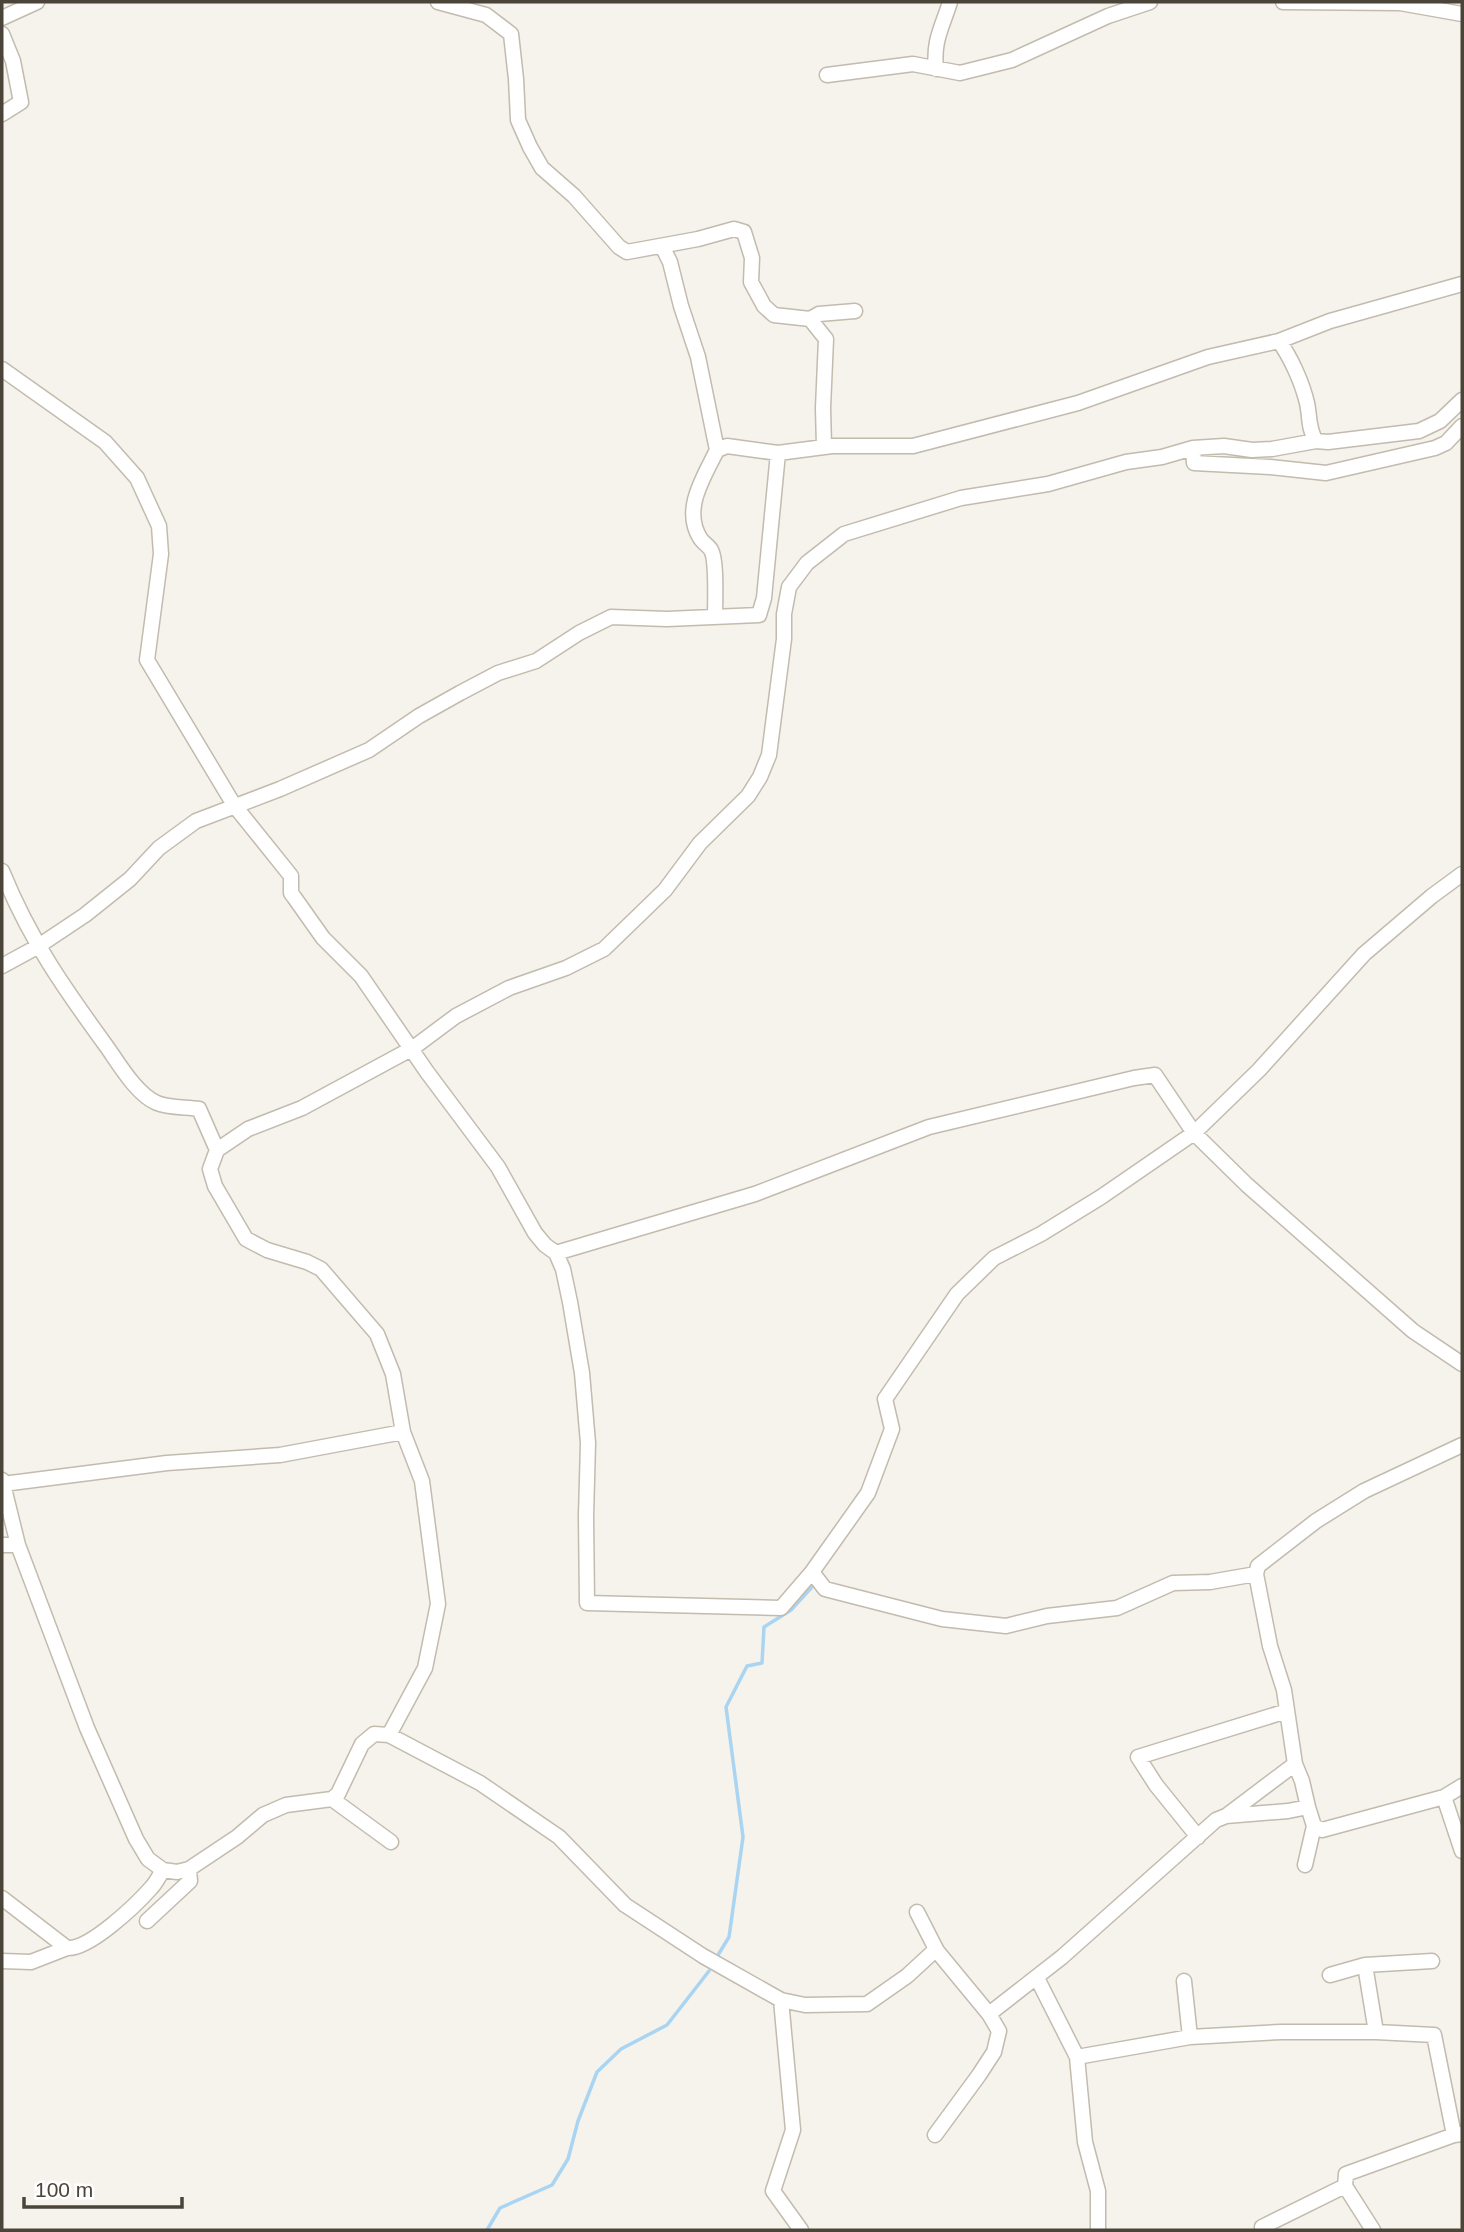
<svg xmlns="http://www.w3.org/2000/svg" width="1464" height="2232" viewBox="0 0 1464 2232" font-family="Helvetica,sans-serif">
  <style>
    .lines { fill: none; stroke-linecap: round; stroke-linejoin: round }
    .stream { stroke: #a9d4f2; stroke-width: 3.5 }
    .minor-casing { stroke: #c2bbae; stroke-width: 17 }
    .minor { stroke: #fff; stroke-width: 14 }
  </style>
  <rect width="100%" height="100%" fill="#f6f3ec"/>
  <g class="lines">
    <path class="stream" d="M718,1955l11,-18 14,-100 -17,-130 21,-41 15,-3 2,-36 27,-17 21,-23
      M487,2230l13,-22 52,-23 16,-26 10,-38 19,-49 24,-23 46,-24 42,-54"/>
    <defs>
      <path id="minor" d="M438,2l48,13 25,19 5,45 2,41 12,27 12,21 32,28 45,51 8,5 71,-13 36,-10 10,3 8,26 -1,24 13,24 10,9 36,4 16,20 -3,69 1,39
        M1283,2l117,1 62,11
        M2,18l35,-16
        M2,34l11,27 8,41 -19,12
        M936,69c-3,-29 6,-41 14,-67
        M827,75l86,-11 47,9 52,-13 96,-44 42,-14
        M662,246l8,16 11,44 17,51 19,93
        M810,319l9,-5 36,-3
        M1279,341l51,-20 132,-37
        M2,369l103,73 32,36 22,48 2,28 -14,106 87,145 57,71v17l3,4 29,41 38,38 66,96 71,95 37,66 10,12 11,8 199,-59 174,-67 205,-49 21,-3 39,58 53,52 166,146 49,33
        M1193,448l1,15 76,4 56,6 109,-25 11,-5 16,-17
        M715,617c0,-14 2,-57 -4,-67 -2,-4 -8,-7 -11,-12 -18,-29 4,-61 17,-88l10,-4 51,7
        M2,871c28,69 62,117 105,176 12,17 30,48 50,56 11,5 30,4 42,6l18,41
        M2,966l35,-19 48,-32 45,-36 29,-31 37,-27 84,-32 89,-39 50,-34 41,-23 38,-20 38,-12 43,-28 32,-16 56,2 92,-4 5,-17 14,-145 54,-7h81l165,-43 130,-46 71,-16c12,17 23,41 28,62 3,13 1,26 9,38
        M556,1253l7,16 7,33 12,71 6,70 -2,73 1,87 194,5 31,-36 13,17 117,30 64,7 41,-10 70,-8 56,-25 37,-1 46,-8 2,-8 58,-45 48,-30 98,-46
        M2,1480l16,65 69,183 49,111 12,20 15,11c-4,6 -7,13 -12,18 -15,17 -62,62 -84,60l-65,-50
        M3,1484l164,-21 113,-8 123,-23
        M2,1545h16
        M812,1572l56,-79 24,-64 -7,-30 72,-105 37,-36 47,-24 60,-37 93,-64 65,-63 105,-116 68,-58 30,-22
        M1256,1574l14,72 14,44 11,74 7,17 6,26
        M389,1735l36,-67 13,-64 -16,-123 -19,-49 -10,-58 -16,-40 -56,-65 -14,-7 -40,-12 -21,-11 -31,-53 -5,-17 7,-19 31,-21 54,-21 111,-60 43,-32 53,-28 57,-20 38,-19 61,-59 35,-47 48,-47 12,-19 9,-22 15,-116v-25l5,-27 18,-24 37,-29 117,-36 87,-14 78,-22 36,-5 31,-9 31,-2 28,4 20,-1 44,-8 12,1 91,-11 21,-10 22,-21
        M1444,1797l18,54
        M332,1799l59,43
        M1226,1816l69,-52
        M1198,1837l-42,-52 -18,-28 149,-46
        M1305,1865l9,-39
        M163,1870l14,2 12,-3 48,-32 26,-22 23,-10 46,-6 6,-5 24,-50 12,-10 15,1 91,48 79,54 66,68 78,51 78,44 12,130 -20,61 28,39
        M917,1912l20,39
        M147,1921l43,-40 -1,-12
        M2,1961l29,1 36,-14
        M1365,1965l67,-4
        M1330,1975l35,-10 11,67 58,3 20,100 8,-1
        M1037,1978l40,79 113,-20
        M1184,1981l6,56 91,-5h95
        M781,2000l24,5 62,-1 40,-28 25,-23 5,-2 52,63 73,-57 154,-137 10,-4 62,-5 20,-4 6,19 8,4 122,-33 18,-11
        M1077,2057l8,85 13,49v39
        M935,2135l44,-60 15,-23 5,-21 -10,-17
        M1262,2227l83,-41
        M1373,2230l-28,-44 1,-12 108,-39"/>
    </defs>
    <use href="#minor" class="minor-casing"/>
    <use href="#minor" class="minor"/>
  </g>
  <rect width="1464" height="2232" fill="none" stroke="#4b4439" stroke-width="7"/>
  <path d="M24 2197v10h158v-10" fill="none" stroke="#4b4439" stroke-width="3.5"/>
  <text x="35" y="2197" font-size="21" fill="#4b4439" stroke="#ffffff" stroke-width="5" paint-order="stroke">100 m</text>
</svg>
